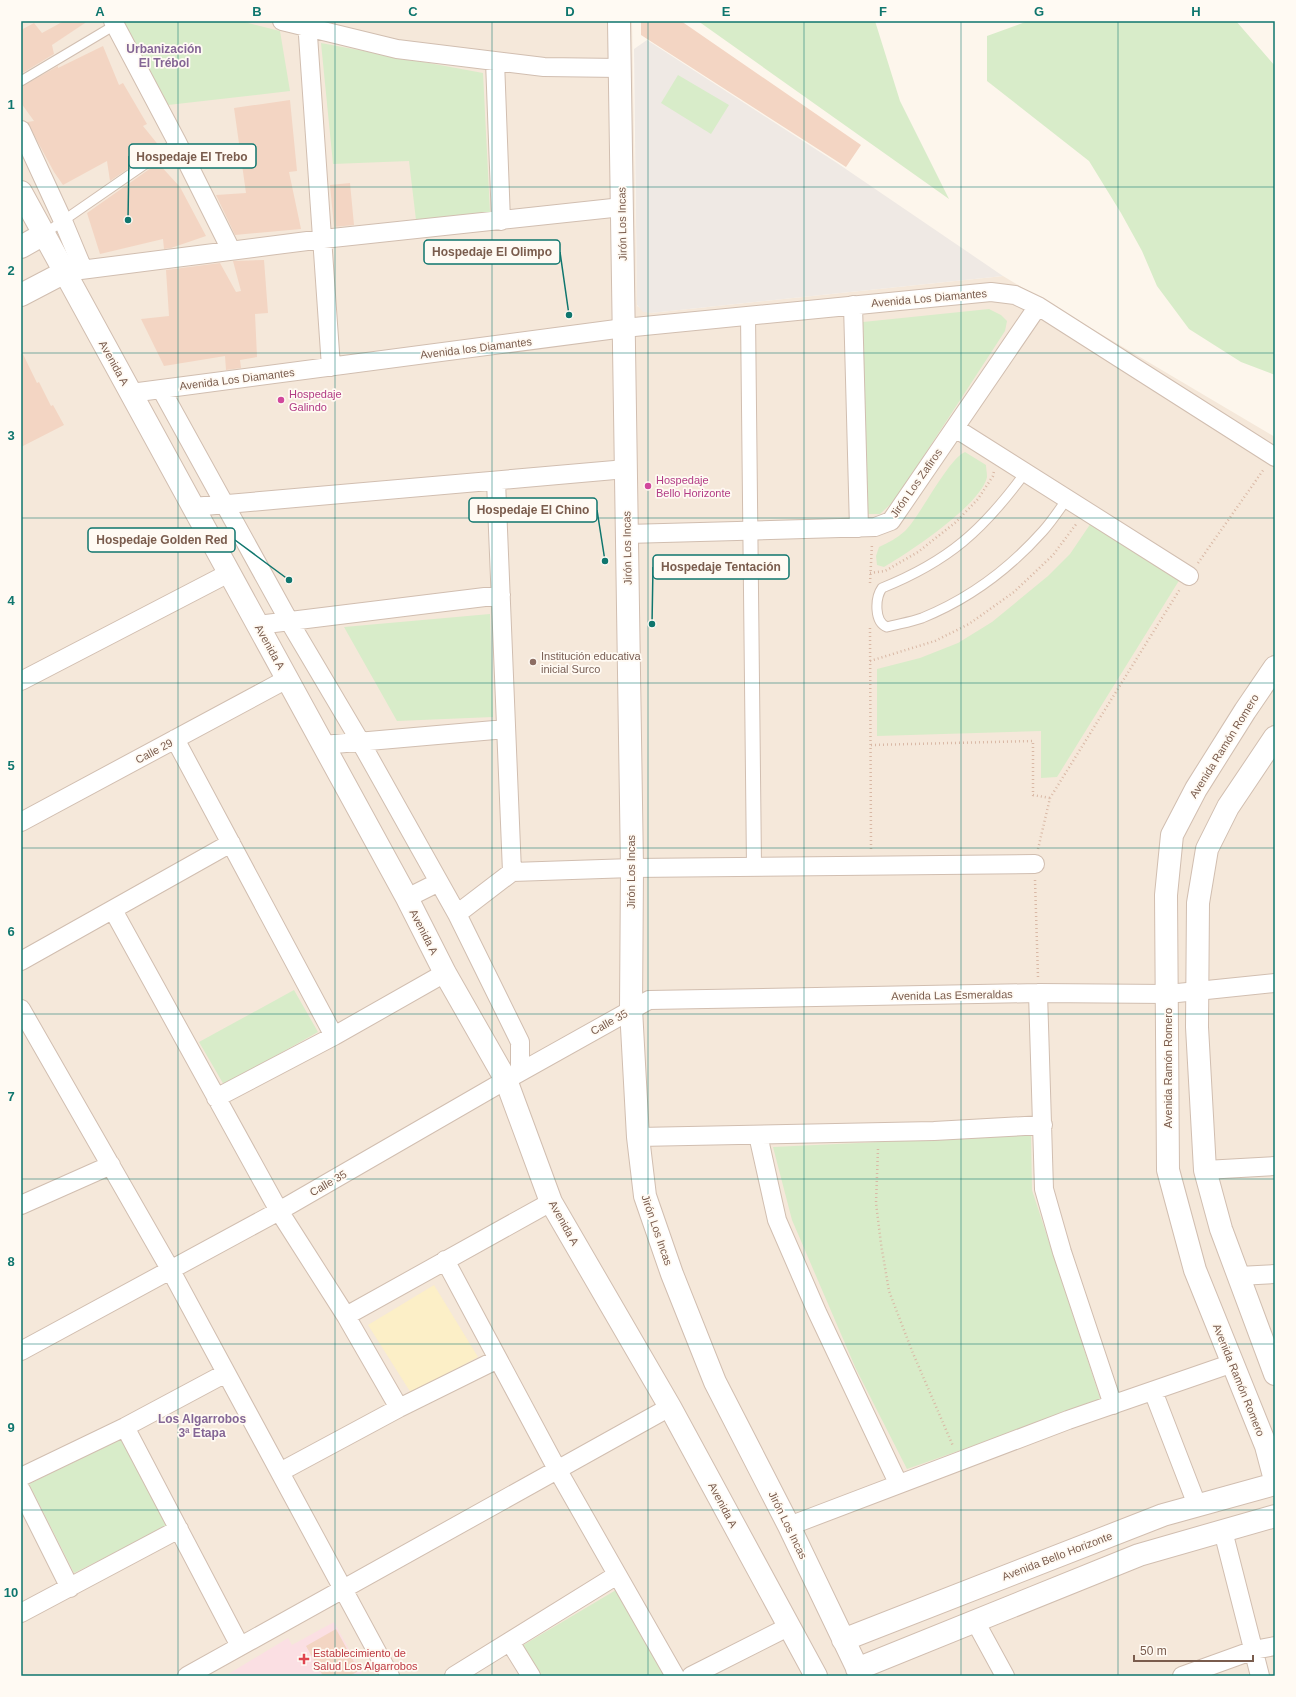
<svg xmlns="http://www.w3.org/2000/svg" width="1296" height="1697" viewBox="0 0 1296 1697" font-family="Arial,sans-serif">
  <style>
    .residential { fill: #f5e8da }
    .industrial { fill: #efe9e4 }
    .medical { fill: #fbdfe3 }
    .green { fill: #d8ecc9 }
    .sand { fill: #fcefc7 }
    .building { fill: #f3d5c3 }
    .lines { fill: none; stroke-linecap: round; stroke-linejoin: round }
    .service-casing { stroke: #d1beb0; stroke-width: 11 }
    .pedestrian-casing { stroke: #d1beb0; stroke-width: 16 }
    .minor-casing { stroke: #d1beb0; stroke-width: 20 }
    .tertiary-casing { stroke: #d1beb0; stroke-width: 24 }
    .path { stroke: #d9b8a5; stroke-width: 2.5; stroke-dasharray: 1 3; stroke-linecap: butt }
    .service { stroke: #fff; stroke-width: 9 }
    .pedestrian { stroke: #fff; stroke-width: 14 }
    .minor { stroke: #fff; stroke-width: 18 }
    .tertiary { stroke: #fff; stroke-width: 22 }
    .grid { fill: none; stroke: #0f766e; stroke-width: 1; stroke-opacity: 0.55 }
    .hotel-dot { fill: #d1479c; stroke: #fffaf3; stroke-width: 1.5 }
    .education-dot { fill: #8d6e63; stroke: #fffaf3; stroke-width: 1.5 }
    .health-dot { fill: #e0444e; stroke: #fffaf3; stroke-width: 1.5 }
    .labels { text-anchor: middle; stroke-width: 3.5; stroke-linejoin: round; paint-order: stroke }
    .street-label { font-size: 11px; fill: #7a5c4d; stroke: #fffaf3 }
    .hotel-label { font-size: 11px; fill: #b23c85; stroke: #fffaf3; text-anchor: start }
    .education-label { font-size: 11px; fill: #785e54; stroke: #fffaf3; text-anchor: start }
    .health-label { font-size: 11px; fill: #be3a42; stroke: #fffaf3; text-anchor: start }
    .neighbourhood-label { font-size: 12px; font-weight: bold; fill: #846695; stroke: #fffaf3 }
    .leader { fill: none; stroke: #0f766e; stroke-width: 1.5 }
    .callout-dot { fill: #0f766e; stroke: #fffaf3; stroke-width: 1.5 }
    .callout { fill: #fffaf3; stroke: #0f766e; stroke-width: 1.5 }
    .callout-label { font-size: 12px; text-anchor: middle; font-weight: bold; fill: #7a5c4d }
    .neatline { fill: none; stroke: #0f766e; stroke-width: 1.5 }
    .grid-label { font-size: 13px; text-anchor: middle; font-weight: bold; fill: #0f766e }
  </style>
  <rect width="100%" height="100%" fill="#fdf6ec"/>
  <path class="residential" d="M21,21h611l5,285 14,7 352,-37 272,161v1239h-1254z"/>
  <path class="industrial" d="M647,40l190,123 166,113 -352,37 -8,-1 -6,-7 -3,-256z"/>
  <path class="medical" d="M334,1622l28,51 -5,3h-132l63,-38 4,7z"/>
  <path class="green" d="M121,21h119l40,10 10,60 -122,14z
    M698,21h177l25,80 49,98z
    M1028,21h208l39,45v309l-34,-13 -52,-33 -32,-43 -15,-35 -21,-38 -32,-52 -102,-80v-45z
    M321,43l162,30 7,139 -74,8 -7,-59 -76,3z
    M678,75l51,30 -18,29 -50,-31z
    M989,309l12,6 6,6 -2,10 -110,169 -15,14h-13l-4,-192z
    M965,452l21,13c0,3 1,8 1,12 -6,28 -79,76 -103,90l-7,-2 -1,-9 3,-9c9,-4 18,-9 26,-16 16,-16 43,-72 60,-79z
    M1091,523l89,56 -123,198 -16,1v-47l-164,5v-67l43,-11 38,-15 34,-21 56,-46 22,-22z
    M490,614l3,103 -96,4 -53,-94z
    M294,990l24,42 -94,53 -25,-43z
    M1031,1135l1,55 69,211 -194,68 -51,-100 -64,-149 -19,-73z
    M125,1437l45,88 -96,48 -45,-89z
    M616,1590l50,86h-128l-18,-29z"/>
  <path class="sand" d="M434,1285l44,72 -67,36 -43,-68z"/>
  <path class="building" d="M64,21h24l-36,24 2,9 -33,20v-44l13,-7 8,10z
    M641,21h40l180,124 -15,22 -205,-132z
    M103,46l16,39 4,-2 24,41 -4,2 17,21 -50,34 -3,-20 -44,24 -9,-13 -27,-50 7,-1 -13,-18v-16l37,-21v2z
    M290,100l7,71 -8,1 12,57 -66,6 -19,-40 30,-2 -12,-85z
    M158,163l22,24 26,49 -35,12 -7,1 -1,-10 -63,15 -13,-41z
    M350,183l4,42 -20,2 -4,-42z
    M264,260l4,53 -13,1 2,43 -17,3 1,8 -15,2 -1,-14 -61,10 -23,-47 28,-3 -3,-46 54,-7 16,29 5,-1 -8,-30z
    M21,350l16,33 2,-1 12,24 2,-1 11,20 -43,22z
    M336,1629l23,42 -10,5h-26l-17,-30z"/>
  <g class="lines">
    <defs>
      <path id="service" d="M21,81l94,-56
        M44,234l133,-92
        M1025,473c-42,57 -76,88 -143,115 -7,10 -8,34 5,39 11,-3 24,-5 35,-9 47,-19 88,-50 121,-87 9,-10 16,-21 24,-32"/>
      <path id="pedestrian" d="M748,315l6,552"/>
      <path id="minor" d="M113,21l64,121 54,108
        M282,21l115,28 147,18 76,1
        M307,21l24,346
        M495,61l6,160
        M21,130l42,91 20,48
        M65,272l258,-33 299,-32
        M853,305l6,223
        M161,389l128,232 71,120 97,173 63,128v30
        M131,393l493,-65 367,-36 24,3 23,11 237,151
        M955,428l234,148
        M496,481l16,391
        M193,507l433,-38
        M627,534l248,-7 16,-6 147,-215
        M258,625l243,-30
        M21,681l208,-108
        M175,739l159,297
        M323,745l183,-16
        M21,822l266,-143
        M407,898l32,-16
        M113,910l166,301 67,105 53,92
        M457,914l55,-42 120,-4 403,-4
        M21,961l210,-118
        M1038,993l6,196 18,63 51,153
        M21,1009l149,260 220,407
        M216,1098l118,-62 111,-63
        M758,1135l19,85 40,92 81,171
        M638,1137l296,-6 109,-6
        M1205,1170l70,-4
        M21,1205l90,-40
        M445,1260l112,209 118,207
        M1239,1276l36,-2
        M346,1316l205,-114
        M21,1351l258,-140 227,-131 143,-80 389,-7 130,1 107,-11
        M1153,1391l44,114
        M125,1427l115,219
        M280,1472l119,-64 99,-49
        M21,1477l104,-50 101,-54
        M21,1490l49,98
        M789,1526l279,-106 165,-57
        M1223,1531l37,145
        M21,1613l158,-84
        M975,1621l30,55
        M510,1642l21,34
        M187,1676l483,-269
        M454,1676l163,-101
        M691,1676l97,-49
        M1182,1676l72,-26 21,-4"/>
      <path id="tertiary" d="M619,21l13,847 -1,141 7,128 7,59 27,78 43,108 74,144 72,150
        M21,192l386,706 38,75 61,107 45,122 119,205 146,269
        M21,247l23,-13
        M21,295l44,-23
        M1275,667l-30,44 -49,78 -24,46 -6,60 2,275 27,100 71,176 9,34
        M1275,737l-47,70 -21,42 -9,54 -1,124 8,143 16,59 54,145
        M843,1640l320,-125 112,-31
        M857,1669l282,-114 136,-39"/>
    </defs>
    <use href="#service" class="service-casing"/>
    <use href="#pedestrian" class="pedestrian-casing"/>
    <use href="#minor" class="minor-casing"/>
    <use href="#tertiary" class="tertiary-casing"/>
    <path class="path" d="M1198,563l66,-94
      M870,573l15,-2 33,-19 38,-30 22,-23 15,-23 1,-5
      M870,583l2,-39
      M870,628l1,221
      M870,661l65,-20 34,-17 45,-32 39,-37 24,-32
      M871,745l162,-4v54l17,3
      M1038,849l12,-51 130,-209
      M1035,880l3,97
      M878,1149l-2,54 5,41 8,47 23,60 41,95"/>
    <use href="#service" class="service"/>
    <use href="#pedestrian" class="pedestrian"/>
    <use href="#minor" class="minor"/>
    <use href="#tertiary" class="tertiary"/>
  </g>
  <path class="grid" d="M178,21v1655M335,21v1655M492,21v1655M648,21v1655M804,21v1655M961,21v1655M1118,21v1655M21,187h1254M21,353h1254M21,518h1254M21,683h1254M21,848h1254M21,1014h1254M21,1179h1254M21,1344h1254M21,1510h1254"/>
  <g class="hotel-dot">
    <circle cx="281" cy="400" r="4"/>
    <circle cx="648" cy="486" r="4"/>
  </g>
  <circle class="education-dot" cx="533" cy="662" r="4"/>
  <path class="health-dot" d="M302 1653h4v4h4v4h-4v4h-4v-4h-4v-4h4z"/>
  <g class="labels">
    <g class="street-label">
      <text transform="translate(622 224) rotate(-91)" y="4">Jirón Los Incas</text>
      <text transform="translate(929 298) rotate(-5)" y="4">Avenida Los Diamantes</text>
      <text transform="translate(476 348) rotate(-7)" y="4">Avenida los Diamantes</text>
      <text transform="translate(114 363) rotate(61)" y="4">Avenida A</text>
      <text transform="translate(237 379) rotate(-7)" y="4">Avenida Los Diamantes</text>
      <text transform="translate(916 483) rotate(-55)" y="4">Jirón Los Zafiros</text>
      <text transform="translate(627 548) rotate(-91)" y="4">Jirón Los Incas</text>
      <text transform="translate(270 647) rotate(61)" y="4">Avenida A</text>
      <text transform="translate(1224 746) rotate(-58)" y="4">Avenida Ramón Romero</text>
      <text transform="translate(154 751) rotate(-28)" y="4">Calle 29</text>
      <text transform="translate(631 872) rotate(-90)" y="4">Jirón Los Incas</text>
      <text transform="translate(424 932) rotate(63)" y="4">Avenida A</text>
      <text transform="translate(952 995) rotate(-1)" y="4">Avenida Las Esmeraldas</text>
      <text transform="translate(609 1022) rotate(-29)" y="4">Calle 35</text>
      <text transform="translate(1168 1068) rotate(-90)" y="4">Avenida Ramón Romero</text>
      <text transform="translate(328 1183) rotate(-30)" y="4">Calle 35</text>
      <text transform="translate(564 1223) rotate(61)" y="4">Avenida A</text>
      <text transform="translate(657 1230) rotate(71)" y="4">Jirón Los Incas</text>
      <text transform="translate(1239 1380) rotate(68)" y="4">Avenida Ramón Romero</text>
      <text transform="translate(723 1505) rotate(62)" y="4">Avenida A</text>
      <text transform="translate(788 1525) rotate(64)" y="4">Jirón Los Incas</text>
      <text transform="translate(1057 1556) rotate(-21)" y="4">Avenida Bello Horizonte</text>
    </g>
    <g class="hotel-label">
      <text x="289" y="398">Hospedaje<tspan x="289" dy="13">Galindo</tspan></text>
      <text x="656" y="484">Hospedaje<tspan x="656" dy="13">Bello Horizonte</tspan></text>
    </g>
    <g class="education-label">
      <text x="541" y="660">Institución educativa<tspan x="541" dy="13">inicial Surco</tspan></text>
    </g>
    <g class="health-label">
      <text x="313" y="1657">Establecimiento de<tspan x="313" dy="13">Salud Los Algarrobos</tspan></text>
    </g>
    <g class="neighbourhood-label">
      <text x="164" y="53">Urbanización<tspan x="164" dy="14">El Trébol</tspan></text>
      <text x="202" y="1423">Los Algarrobos<tspan x="202" dy="14">3ª Etapa</tspan></text>
    </g>
  </g>
  <path class="leader" d="M128 220L129 156M569 315L560 252M605 561L597 510M289 580L235 540M652 624L653 567"/>
  <g class="callout-dot">
    <circle cx="128" cy="220" r="4"/>
    <circle cx="569" cy="315" r="4"/>
    <circle cx="605" cy="561" r="4"/>
    <circle cx="289" cy="580" r="4"/>
    <circle cx="652" cy="624" r="4"/>
  </g>
  <g class="callout">
    <rect x="129" y="144" width="127" height="24" rx="4"/>
    <rect x="424" y="240" width="136" height="24" rx="4"/>
    <rect x="469" y="498" width="128" height="24" rx="4"/>
    <rect x="88" y="528" width="147" height="24" rx="4"/>
    <rect x="653" y="555" width="136" height="24" rx="4"/>
  </g>
  <g class="callout-label">
    <text x="192" y="161">Hospedaje El Trebo</text>
    <text x="492" y="256">Hospedaje El Olimpo</text>
    <text x="533" y="514">Hospedaje El Chino</text>
    <text x="162" y="544">Hospedaje Golden Red</text>
    <text x="721" y="571">Hospedaje Tentación</text>
  </g>
  <rect width="1296" height="1697" fill="none" stroke="#fffaf3" stroke-width="44"/>
  <path d="M1134 1655v6h119v-6" fill="none" stroke="#7a5c4d" stroke-width="2"/>
  <text x="1140" y="1655" font-size="12" fill="#7a5c4d" stroke="#fffaf3" stroke-width="3" paint-order="stroke">50 m</text>
  <rect x="22" y="22" width="1252" height="1653" class="neatline"/>
  <g class="grid-label">
    <text x="100" y="16">A</text>
    <text x="257" y="16">B</text>
    <text x="413" y="16">C</text>
    <text x="570" y="16">D</text>
    <text x="726" y="16">E</text>
    <text x="883" y="16">F</text>
    <text x="1039" y="16">G</text>
    <text x="1196" y="16">H</text>
    <text x="11" y="109">1</text>
    <text x="11" y="275">2</text>
    <text x="11" y="440">3</text>
    <text x="11" y="605">4</text>
    <text x="11" y="770">5</text>
    <text x="11" y="936">6</text>
    <text x="11" y="1101">7</text>
    <text x="11" y="1266">8</text>
    <text x="11" y="1432">9</text>
    <text x="11" y="1597">10</text>
  </g>
</svg>
